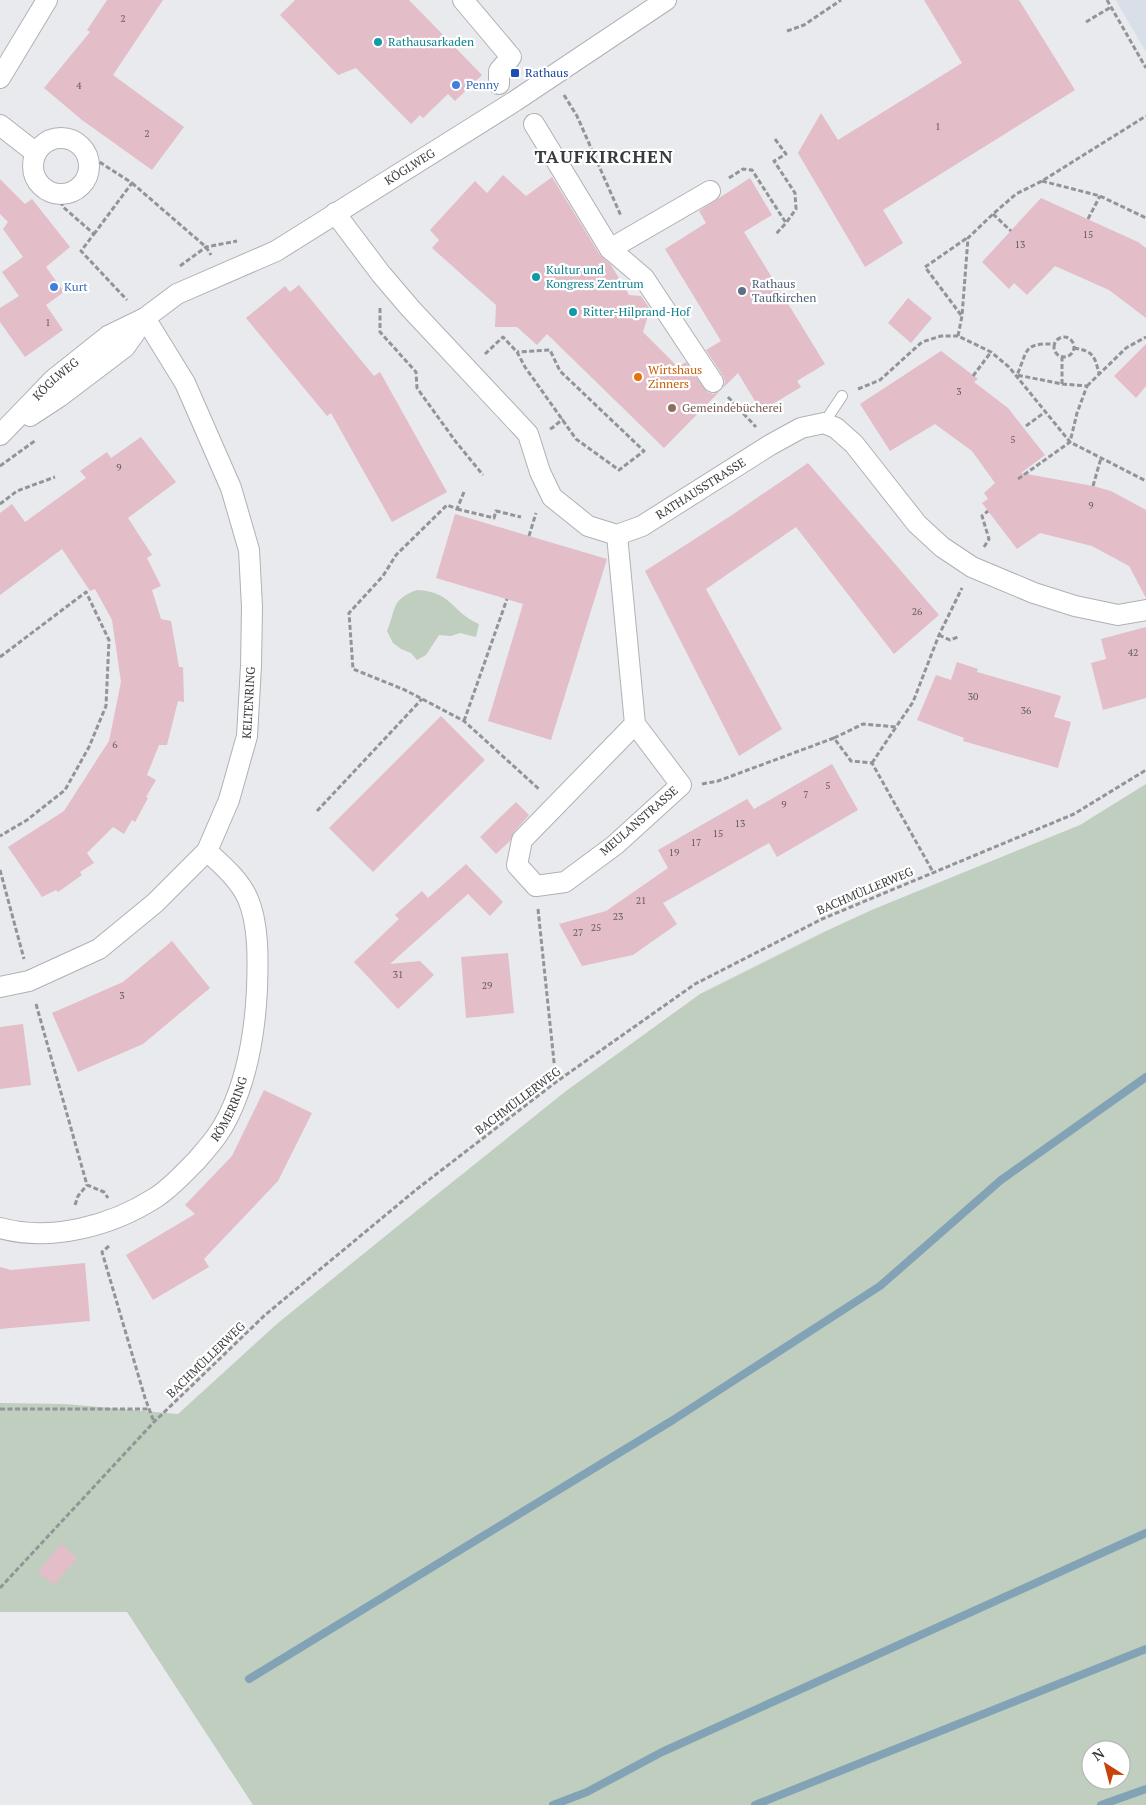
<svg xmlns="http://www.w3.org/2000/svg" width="1146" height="1805" viewBox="0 0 1146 1805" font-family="'PT Serif',serif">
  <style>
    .built { fill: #d9dfe8 }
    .green { fill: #bfcebe; fill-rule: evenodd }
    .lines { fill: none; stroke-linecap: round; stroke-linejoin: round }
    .stream { stroke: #82a2b6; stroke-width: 8 }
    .building { fill: #e3bdc8 }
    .lane-casing { stroke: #afb1b4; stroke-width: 12 }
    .street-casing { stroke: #afb1b4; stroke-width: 22 }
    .path { stroke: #939497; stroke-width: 3; stroke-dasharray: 5 2.5; stroke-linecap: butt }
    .lane { stroke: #fff; stroke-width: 10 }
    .street { stroke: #fff; stroke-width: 20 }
    .culture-dot { fill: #0f9aa8; stroke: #fff; stroke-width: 2 }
    .transit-dot { fill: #1a4fb4; stroke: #fff; stroke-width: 2 }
    .shop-dot { fill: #3f7fe0; stroke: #fff; stroke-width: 2 }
    .service-dot { fill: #5c6f8a; stroke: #fff; stroke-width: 2 }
    .food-dot { fill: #e8710a; stroke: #fff; stroke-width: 2 }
    .education-dot { fill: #8d6e63; stroke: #fff; stroke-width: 2 }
    .labels { text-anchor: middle; stroke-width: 4.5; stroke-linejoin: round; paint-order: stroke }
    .number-label { font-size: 10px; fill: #655c60 }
    .culture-label { font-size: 12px; fill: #0d838f; stroke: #fff; text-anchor: start }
    .transit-label { font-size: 12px; fill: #164399; stroke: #fff; text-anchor: start }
    .shop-label { font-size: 12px; fill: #366cbe; stroke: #fff; text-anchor: start }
    .street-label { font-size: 12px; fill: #3b3b3d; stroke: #fff }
    .service-label { font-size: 12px; fill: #4e5e75; stroke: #fff; text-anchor: start }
    .food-label { font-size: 12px; fill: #c56008; stroke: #fff; text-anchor: start }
    .education-label { font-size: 12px; fill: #785e54; stroke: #fff; text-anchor: start }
    .district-label { font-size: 18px; font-weight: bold; letter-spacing: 1px; fill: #393b3d; stroke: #fff }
  </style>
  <rect width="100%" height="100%" fill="#e8eaed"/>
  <path class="built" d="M1115,0h31v52l-28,-48z"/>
  <path class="green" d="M417,590c36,2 34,22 62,34l-3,13 -16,-4 -9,3 -12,-1 -13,20 -9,5 -6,-7 -10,-4 -8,-6 -6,-12c10,-23 3,-31 30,-41z
    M1146,784v1021h-893l-126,-193h-127v-209l65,1 113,10 100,-91 147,-119 141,-113 134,-97 126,-63 48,-22 206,-84zM1091,1750h30v30h-30z"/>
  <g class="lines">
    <path class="stream" d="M249,1679l424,-259 207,-134 121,-106 145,-103
      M553,1805l34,-13 75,-40 484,-219
      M755,1805l391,-156
      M1101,1805l45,-16"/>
  </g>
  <path class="building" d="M107,0h56l-50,75 71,52 -32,43 -70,-50 -38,-32 46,-56 -3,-2z
    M295,0h114l73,75 -27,26 -7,-7 -25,24 -3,-3 -9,9 -55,-56 -18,7 -58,-60z
    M924,0h95l56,90 -192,120 20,33 -38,24 -67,-114 23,-40 17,27 124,-77z
    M503,175l23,21 26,-19 48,78 11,10 18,30 12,1 9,13 -7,23 35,35 8,-5 21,30 6,2 6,-2 -55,56 -117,-114 -10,11 -20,-18h-22l1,-22 -64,-57 7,-8 -9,-10 45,-49 12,12z
    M750,178l22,37 -28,17 81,132 -28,17 4,6 -40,24 -23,-38 -15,15 2,-6 -2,-6 -17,-26 15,-9 -56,-92 41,-26 -7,-12z
    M0,179l25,25 7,-5 38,48 -24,20 18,25 -18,13 17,25 -38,27 -25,-35v-14l19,-12 -17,-24 21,-15 -20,-28 5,-7 -8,-8z
    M1041,198l97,44 8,6v70l-37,-28 -54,-24 -28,29 -13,-12 -5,6 -27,-27z
    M299,285l75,91 6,-4 67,120 -55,30 -61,-109 -4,3 -81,-98 39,-32 5,6z
    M908,298l24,20 -21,25 -23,-20z
    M1146,344v42l-10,12 -22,-22z
    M941,351l37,28 -4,3 34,26 37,47 -24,18 72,13 18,5 35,19v88l-17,-32 -37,-20 -52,-13 -23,16 -35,-46 6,-4 -4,-6 11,-10 -23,-32 -37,-27 -45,27 -30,-47z
    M141,437l35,45 -48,36 24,37 -5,3 14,28 -9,4 9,29 10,2 8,46h4l1,35 -6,-1 -11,44h-8l-12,30 9,5 -10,17 2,1 -13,24 -3,-2 -8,14 -11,-7 -26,26 7,10 -14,9 2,3 -24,17 -2,-2 -14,7 -34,-50 56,-36 45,-70 12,-59 -9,-62 -17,-31 -5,2 -28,-42 -62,46v-82l12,-9 13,18 61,-44 -6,-7 27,-19 4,6z
    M808,463l131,152 -45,39 -98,-127 -90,62 76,140 -43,27 -94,-185 87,-56z
    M455,514l152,45 -56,181 -63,-19 35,-117 -87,-26z
    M1146,627v71l-43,12 -12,-47 15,-4 -5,-20z
    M957,662l21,7 -1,3 84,24 -7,21 17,5 -13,46 -95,-27 1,-3 -47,-18 19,-45 15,5z
    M441,716l44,44 -112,112 -44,-44z
    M832,764l26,46 -81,47 -8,-14 -106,60 14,21 -44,31 -51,11 -23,-42 47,-13 62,-43 -10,-18 89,-51 7,10z
    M516,802l13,13 -15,17 -4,9 -14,13 -16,-17z
    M466,864l37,38 -13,14 -22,-22 -78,70 30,-3 14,14 -36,34 -44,-47 45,-43 -4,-4 27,-24 6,7z
    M172,941l38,47 -67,56 -65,28 -26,-59 71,-31z
    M508,953l6,60 -48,5 -5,-61z
    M23,1024l8,61 -31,4v-62z
    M264,1090l48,23 -34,68 -74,78 5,8 -56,33 -27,-45 69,-41 -10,-9 47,-49z
    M85,1263l5,58 -90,8v-62l11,3z
    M61,1544l16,14 -23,27 -16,-13z"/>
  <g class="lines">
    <defs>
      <path id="lane" d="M824,423l18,-27"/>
      <g id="street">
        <path d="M463,0l48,57 -12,14v13"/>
        <path d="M0,78l47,-78"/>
        <path d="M534,124l76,125 34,29 69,104"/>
        <path d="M0,125l36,28"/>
        <circle cx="61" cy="166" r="28"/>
        <path id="s1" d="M335,213l46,61 29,34 118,126 12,38 12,25 36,29 29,9 25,-9 128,-81 31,-17 23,-5 12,5 18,16 63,80 25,23 30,20 62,26 41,13 43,9 28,-5"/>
        <path d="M610,249l100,-58"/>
        <path d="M30,416l29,-19 66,-50 19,-27"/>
        <path id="s2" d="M0,435l54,-56 54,-43 37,-18 32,-24 99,-43 239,-150 151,-101"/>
        <path d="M617,535l18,189 46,61 -66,60 -50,37 -29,4 -19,-21 5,-25 113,-116"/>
        <path id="s3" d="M0,987l29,-6 70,-32 56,-46 52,-52 22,-51 18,-64 4,-70 1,-59 -3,-57 -18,-62 -46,-105 -40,-65"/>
        <path id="s4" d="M0,1228c51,14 111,-2 155,-30 16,-10 29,-25 42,-38 12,-14 23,-26 31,-43 19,-38 27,-86 29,-128 1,-28 2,-64 -9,-90 -9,-20 -25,-33 -41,-48"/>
      </g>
    </defs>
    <use href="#lane" class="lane-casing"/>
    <use href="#street" class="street-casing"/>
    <path class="path" d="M1107,0l39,68
      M1086,22l25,-15
      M787,31l17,-6 37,-25
      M564,95l13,21 44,100
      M775,139l11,15 -12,7 21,32 1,16 -10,14
      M87,154l45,29 -38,51
      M729,178l14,-9 9,1 34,53 -11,12
      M1042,181l58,15 46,22
      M132,183l74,64 5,8
      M58,194l5,13 31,27 -13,17 46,49
      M993,214l18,17
      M1088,219l12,-23
      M180,266l26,-19 31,-6
      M380,308v24l36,40 1,16 39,54 27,33
      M961,315l-36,-48 42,-29
      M958,336l4,-20 6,-78 25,-24 23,-20 26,-13 104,-65
      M1054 347a10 10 0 1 1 20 0a10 10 0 1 1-20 0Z
      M1074,348c19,3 21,8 25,26
      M485,354l18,-17 14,15 8,15 51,72 43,31 25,-19 -84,-80 -10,-21 -33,2
      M973,376l18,-24
      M1062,384v-26
      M1087,386l39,-38 20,-11
      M858,389l22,-9 42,-38 19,-6h17l33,16 18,15 61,75 76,39
      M728,397l28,30
      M1026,426l19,-14
      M550,429l2,-1 11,-9
      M0,466l36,-26
      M1018,479l52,-37 7,-29 10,-27 -25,-2 -45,-9c11,-25 6,-32 37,-31
      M1093,486l8,-28
      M464,492l-7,17 -10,-4 -51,50 -13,21 -34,37 4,56 52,21 59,31 76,69
      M0,504l17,-13 38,-14
      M457,509l37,9 2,-7 25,6
      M529,536l7,-23
      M984,547l5,-8 -7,-23 6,-5
      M939,635l11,5 8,-3
      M0,657l86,-65 23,48 -3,66 -17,41 -24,43 -38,30 -27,16
      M464,721l43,-122
      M834,738l29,-14 33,3 17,-25 26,-67 23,-47
      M872,763l24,-36
      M702,784l16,-3 116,-43 17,23 21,2 61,109
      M317,811l105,-112
      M0,870l24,89
      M538,909l18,172
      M36,1004l51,181 17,7 4,6
      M75,1205l3,-9 9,-11
      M109,1246l-7,6 43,146 9,24
      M0,1409h149
      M0,1588l154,-166 111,-107 152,-126 139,-107 139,-98 127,-65 252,-105 72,-44"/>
    <use href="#lane" class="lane"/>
    <use href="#street" class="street"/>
  </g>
  <g class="culture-dot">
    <circle cx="378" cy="42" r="5"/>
    <circle cx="536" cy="277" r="5"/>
    <circle cx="573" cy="312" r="5"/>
  </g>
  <rect class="transit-dot" x="510" y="68" width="10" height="10" rx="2.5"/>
  <g class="shop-dot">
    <circle cx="456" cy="85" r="5"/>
    <circle cx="54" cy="287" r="5"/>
  </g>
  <circle class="service-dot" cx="742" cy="291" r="5"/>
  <circle class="food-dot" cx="638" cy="377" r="5"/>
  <circle class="education-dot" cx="672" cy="408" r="5"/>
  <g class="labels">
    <g class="number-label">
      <text x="123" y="22">2</text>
      <text x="79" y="89">4</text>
      <text x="938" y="130">1</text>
      <text x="147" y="137">2</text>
      <text x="1088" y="238">15</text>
      <text x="1020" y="248">13</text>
      <text x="48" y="326">1</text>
      <text x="959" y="395">3</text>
      <text x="1013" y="443">5</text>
      <text x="119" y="471">9</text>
      <text x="1091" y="509">9</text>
      <text x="917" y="615">26</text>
      <text x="1133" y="656">42</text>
      <text x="973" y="700">30</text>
      <text x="1026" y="714">36</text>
      <text x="115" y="748">6</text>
      <text x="828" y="789">5</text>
      <text x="806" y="798">7</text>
      <text x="784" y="808">9</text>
      <text x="740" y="827">13</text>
      <text x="718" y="837">15</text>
      <text x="696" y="846">17</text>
      <text x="674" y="856">19</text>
      <text x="641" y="904">21</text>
      <text x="618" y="920">23</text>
      <text x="596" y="931">25</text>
      <text x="578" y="936">27</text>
      <text x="398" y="978">31</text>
      <text x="487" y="989">29</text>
      <text x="122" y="999">3</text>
    </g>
    <g class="culture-label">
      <text x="388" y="46">Rathausarkaden</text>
      <text x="546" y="274">Kultur und<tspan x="546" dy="14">Kongress Zentrum</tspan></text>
      <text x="583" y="316">Ritter-Hilprand-Hof</text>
    </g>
    <g class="transit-label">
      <text x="525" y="77">Rathaus</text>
    </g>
    <g class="shop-label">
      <text x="466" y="89">Penny</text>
      <text x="64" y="291">Kurt</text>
    </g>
    <g class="street-label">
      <text dy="4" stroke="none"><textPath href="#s2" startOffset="494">KÖGLWEG</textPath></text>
      <text dy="4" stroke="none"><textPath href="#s2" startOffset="79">KÖGLWEG</textPath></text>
      <text dy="4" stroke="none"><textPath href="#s1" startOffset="534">RATHAUSSTRASSE</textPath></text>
      <text dy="4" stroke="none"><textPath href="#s3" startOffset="408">KELTENRING</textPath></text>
      <text transform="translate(639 821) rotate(-41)" y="4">MEULANSTRASSE</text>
      <text transform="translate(865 891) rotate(-23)" y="4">BACHMÜLLERWEG</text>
      <text transform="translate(518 1101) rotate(-37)" y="4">BACHMÜLLERWEG</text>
      <text dy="4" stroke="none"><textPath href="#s4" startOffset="280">RÖMERRING</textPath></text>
      <text transform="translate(206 1360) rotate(-44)" y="4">BACHMÜLLERWEG</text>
    </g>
    <g class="service-label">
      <text x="752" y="288">Rathaus<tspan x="752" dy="14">Taufkirchen</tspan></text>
    </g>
    <g class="food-label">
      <text x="648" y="374">Wirtshaus<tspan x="648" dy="14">Zinners</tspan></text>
    </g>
    <g class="education-label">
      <text x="682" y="412">Gemeindebücherei</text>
    </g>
    <g class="district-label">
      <text x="604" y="163">TAUFKIRCHEN</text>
    </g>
  </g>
  <g transform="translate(1106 1765) rotate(324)"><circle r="24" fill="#ffffff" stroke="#b1b1b1"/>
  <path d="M0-4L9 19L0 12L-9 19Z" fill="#c84208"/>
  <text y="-8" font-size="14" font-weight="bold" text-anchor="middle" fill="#3b3b3d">N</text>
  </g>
</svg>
